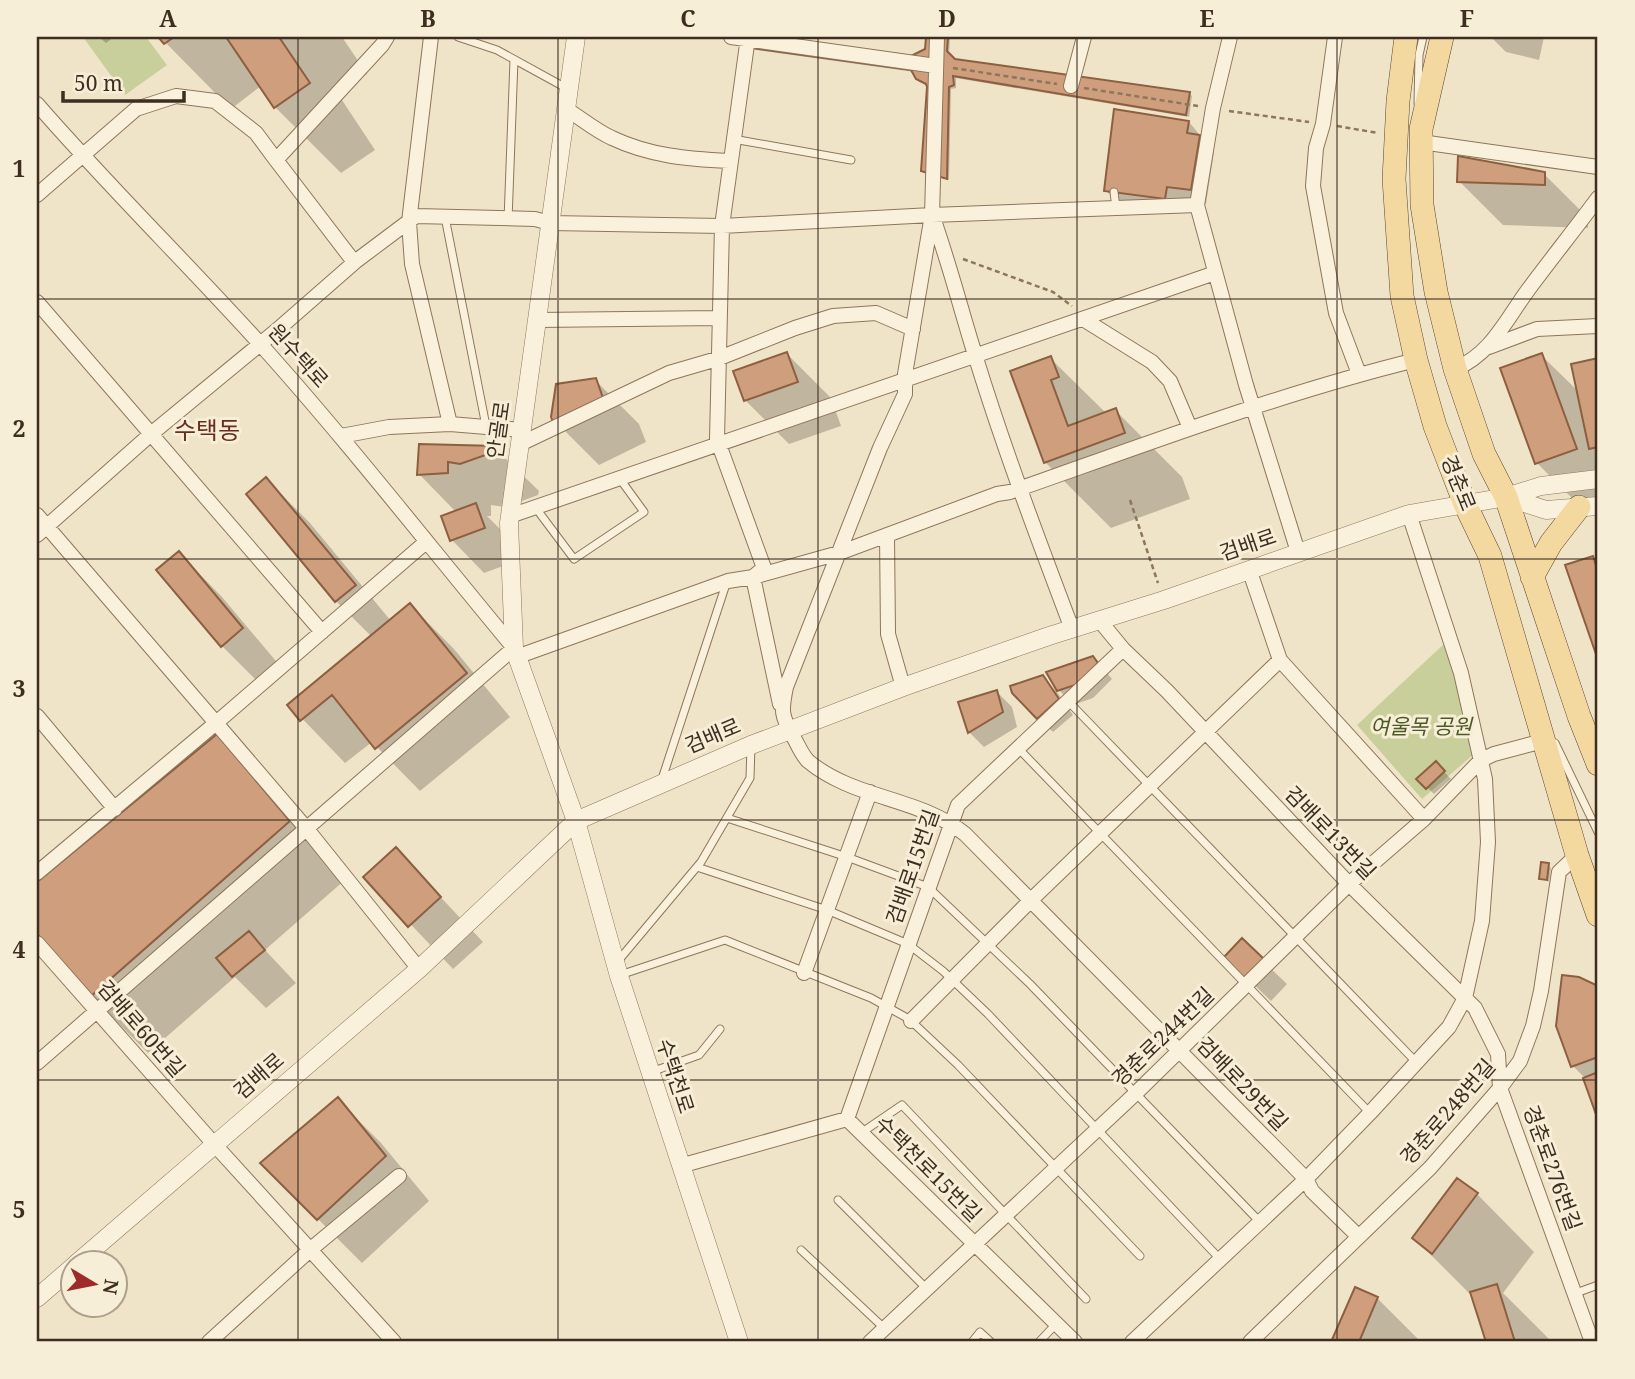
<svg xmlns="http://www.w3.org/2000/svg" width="1635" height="1379" viewBox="0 0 1635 1379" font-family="'Noto Serif','Noto Sans KR',serif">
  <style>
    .green { fill: #c9cf9b }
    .shadow { fill: #0003 }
    .building { fill: #cf9f7d; stroke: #8d5f41; stroke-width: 2 }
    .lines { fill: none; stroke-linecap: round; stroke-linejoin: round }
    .service-casing { stroke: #8d765c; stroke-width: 9 }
    .minor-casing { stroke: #8d765c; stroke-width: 16 }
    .tertiary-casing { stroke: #8d765c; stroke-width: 19 }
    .primary-casing { stroke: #5b4430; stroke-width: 24 }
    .path { stroke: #8d765c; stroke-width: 2.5; stroke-dasharray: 5 3.5; stroke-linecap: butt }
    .service { stroke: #faf1dc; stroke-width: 7 }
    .minor { stroke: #faf1dc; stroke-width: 14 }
    .tertiary { stroke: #faf1dc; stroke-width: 18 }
    .primary { stroke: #f3d9a0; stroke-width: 23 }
    .grid { fill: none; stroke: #3d2e20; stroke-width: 2; stroke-opacity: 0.55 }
    .labels { text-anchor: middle; stroke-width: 6; stroke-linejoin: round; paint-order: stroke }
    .street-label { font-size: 21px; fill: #3d2e20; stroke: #f7eed8 }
    .park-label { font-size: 21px; font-style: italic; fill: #4d5a26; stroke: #f7eed8 }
    .quarter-label { font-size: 24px; fill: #6b2e1e; stroke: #f7eed8 }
    .neatline { fill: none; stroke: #3d2e20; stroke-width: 2.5 }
    .grid-label { font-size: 23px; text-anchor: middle; font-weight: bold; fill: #3d2e20 }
  </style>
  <rect width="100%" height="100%" fill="#f0e4c8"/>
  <path class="green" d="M83,37h63l21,28 -42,30z
    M1445,643l15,41 14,70 -52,45 -65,-74z"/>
  <path class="shadow" d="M99,37h15l-8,6z
    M160,37h182l25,37 -29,20 37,56 -34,23 -66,-66 -14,-21 -30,23z
    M928,37h22l-1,18 5,6 235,32 3,3 -3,21 -233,-39v10l-5,1 -2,91 -23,-7 -3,-3 5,-85 -7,-3 -7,-10 -158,-22 -3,-3 159,10 15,-7z
    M1491,37h53l-5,23 -33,-8z
    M1189,122l25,30 -8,52 -25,-3 -60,4 -15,-14z
    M1544,174l44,44v10l-85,-3 -44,-44z
    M787,354l44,44 10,28 -52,18 -44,-44z
    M1541,355l38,37 -6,-27 25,-5v141l-17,6 -44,-44 -35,-94z
    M1050,358l57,56 9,-3 66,66 8,22 -79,29 -66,-66z
    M595,380l44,44 7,18 -47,23 -44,-44z
    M420,446l75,2 44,43 -1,4 -33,12 -14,-2v11h-4l21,21 9,24 -33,12 -32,-33 4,-28 -37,-38z
    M266,479l44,44 81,98 19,-16 44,44 56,68 -90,74 -48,-49 -27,21 -56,-58 83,-68 -36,-36z
    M179,553l43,44 64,76 -20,17 -44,-44z
    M1593,558l5,5v91l-31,-88z
    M1107,673l5,6 -19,19 -20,7 -14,-15z
    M1042,677l15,15 16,23 -20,17 -15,-14z
    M997,692l15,15 5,20 -33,20 -15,-15 -9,-28z
    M217,736l129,143 -81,71 31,33 -30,25 -31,-31 -87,76 -57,-57 -54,-64v-48z
    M1436,763l15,16 -17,15 -15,-15z
    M396,850l87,92 -30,27 -87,-92z
    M1548,865l3,3 -2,14 -8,-4z
    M1242,941l45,43 -16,17 -45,-43z
    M1595,987l3,3v125l-12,-36 -13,-13z
    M338,1100l43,43 48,58 -67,62 -100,-100z
    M1477,1194l57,58 -31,41 49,49h-65l-14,-45 -59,-59z
    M1356,1289l21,9 44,44h-88z"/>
  <path class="building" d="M158,37h16l-10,7z
    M226,37h53l31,46 -36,25z
    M753,37l158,19 14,-7 1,-12h22l-1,14 8,8 235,33 -4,23 -233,-39 1,9 -5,2 -2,92 -26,-8 6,-84 -1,-3 -10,-5 -5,-9 -160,-22z
    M1114,109l75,12 -2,12 13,2 -9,55 -24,-3 -2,12 -61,-8z
    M1458,156l87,16v13l-88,-3z
    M787,352l11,30 -54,19 -11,-30z
    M1542,353l35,96 -42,15 -35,-96z
    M1051,356l8,21 -8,3 17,46 48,-18 9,25 -81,30 -34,-92z
    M1598,358v89l-9,2 -18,-85z
    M596,378l7,20 -50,24 -2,-5 5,-33z
    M419,444l77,2 -2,6 -34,12 -12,-2v11l-31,2z
    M266,477l90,108 -21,17 -89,-108z
    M476,503l9,25 -35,13 -9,-25z
    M179,551l64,77 -22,19 -65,-77z
    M1593,556l5,16v88l-33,-95z
    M410,603l57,70 -92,76 -43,-54 -32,26 -13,-16z
    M1093,656l5,7 -20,21 -21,7 -11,-19z
    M1043,675l16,24 -22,20 -25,-26 -2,-7z
    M997,690l6,22 -35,21 -10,-31z
    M217,734l73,87 -200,176 -53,-63v-52z
    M1436,761l9,10 -19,18 -10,-10z
    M396,847l45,50 -33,30 -45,-50z
    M1541,862l8,1 -2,17 -8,-1z
    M249,931l16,19 -33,27 -16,-19z
    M1242,938l24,23 -22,18 -21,-21z
    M1562,975l17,2 17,8 2,7v65l-27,10 -15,-41z
    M1598,1072v48l-15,-42z
    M338,1097l48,59 -69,64 -57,-57z
    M1457,1178l21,15 -46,61 -20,-16z
    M1497,1284l18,58h-29l-16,-50z
    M1355,1287l23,10 -19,45h-28z"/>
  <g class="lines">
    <defs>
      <path id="service" d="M458,37l39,13 71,39
        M1418,104l1,-49 4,-18
        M733,139l118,21
        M1114,192l2,16
        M445,217l41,209
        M508,220l6,-160
        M535,507l39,52 70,-47 -24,-33
        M1068,701l349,362
        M1555,743l43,89
        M1018,748l352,365
        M662,779l65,-198
        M727,818l120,39 81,30 102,97 230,238
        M697,867l130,43 81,34 35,27 45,43 232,245
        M618,961l83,-99 49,-84 1,-32
        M620,975l105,-35 146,58 38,21 49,46 182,191
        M651,1072l48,-17 21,-26
        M861,1133l41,-28 184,194
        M838,1200l89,89
        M801,1250l83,78
        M1576,1293l22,-8
        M972,1342l8,-10 11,10
        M1039,1342l17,-18"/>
      <path id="minor" d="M431,37l-22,185 3,42 38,160
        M731,37l205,29
        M937,37l-5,178 -27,159v20l-25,54 -94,239c-5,24 -5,29 8,51 4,7 8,17 14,23 45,38 111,36 157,73l341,345 6,12 46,45
        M1230,37l-17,71 -16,97 49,180 52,167
        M1335,37l-12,87 -7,24 -3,38 23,127 23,61
        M1071,86l13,-49
        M37,104c72,83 151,160 225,242 87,97 168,201 252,302l-477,415
        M566,109c15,9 30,22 46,29 38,18 76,21 117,23
        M1421,142l177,25
        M276,160l78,102
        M37,195l99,-86 40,-13 39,5 41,32 20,27 106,-115 5,-8
        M37,302l285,330
        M1083,319l69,43 18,19 20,47
        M537,320l182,-2
        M1489,347l48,-18 61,-3
        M1455,369c36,-15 51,-49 73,-79 23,-31 47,-61 70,-92
        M341,436l48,-9 61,-3 72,6
        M520,444l149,-71 48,-14 78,-31 38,-12 43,-3 37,16
        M37,515l179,208 -179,150
        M510,516l705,-243
        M37,535l114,-101 125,-103 80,-70 60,-45 119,3 15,4 172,3 210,-11
        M887,535l1,99 15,53
        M1249,569l31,91 144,159
        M1100,621l23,28 44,42 182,193 126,124 23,46 2,34 92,254
        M1072,629c-34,-90 -68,-180 -96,-271 -15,-48 -27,-96 -44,-143l265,-10
        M519,656l209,-75 25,-4 11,-9 -47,-129 5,-213 26,-189
        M780,704l-27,-127 86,-24 158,-59 13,-2c134,-47 268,-98 406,-132
        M37,716l78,93
        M37,943l177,201 180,198
        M419,969l-113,-141 -90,-105 210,-181
        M804,973l66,-181
        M911,1021l120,-121 249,-240
        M847,1119l111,-314 165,-156
        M680,1166l167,-47 228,223
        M209,1342l102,-93 88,-73
        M870,1342l265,-248 214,-210 75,-65 57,-59 13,-6 49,-13
        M1132,1342l174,-163 64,-66 79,-86 16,-29 17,-77 6,-79 -3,-63 -24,-106 -52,-159
        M1250,1342l180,-174 70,-80 20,-27 13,-35 8,-35 18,-119 18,-17"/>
      <path id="tertiary" d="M576,37l-67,486 5,125 62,173 43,155 120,366
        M1506,497l40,13 52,-4
        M76,1264l343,-295 157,-148 175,-76 152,-58 146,-51 115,-36 245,-86 97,-17 35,-11 57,-7
        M37,1298l37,-32"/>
      <path id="primary" d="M1406,37l-8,64 -4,78 8,117 14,64 19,66 30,78 25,52 87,299 21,60
        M1442,37l-21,92 1,76 14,87 19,77 29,85 22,43 73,219 19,48
        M1532,577l19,-34 28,-36"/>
    </defs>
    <use href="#service" class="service-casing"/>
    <use href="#minor" class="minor-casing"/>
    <use href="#tertiary" class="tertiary-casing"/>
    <use href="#primary" class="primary-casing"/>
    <path class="path" d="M953,68l104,16
      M1084,88l114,18
      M1229,111l80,11
      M1337,126l41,7
      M963,259l90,33 19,14
      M1130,500l28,83"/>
    <use href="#service" class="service"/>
    <use href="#minor" class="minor"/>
    <use href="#tertiary" class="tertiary"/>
    <use href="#primary" class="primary"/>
  </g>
  <path class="grid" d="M298,37v1305M558,37v1305M818,37v1305M1077,37v1305M1337,37v1305M37,299h1561M37,559h1561M37,820h1561M37,1080h1561"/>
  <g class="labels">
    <g class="street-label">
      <text transform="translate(298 356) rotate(48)" y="7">원수택로</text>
      <text transform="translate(499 430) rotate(-82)" y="7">안골로</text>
      <text transform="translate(1458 483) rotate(68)" y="7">경춘로</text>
      <text transform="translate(1248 545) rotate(-19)" y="7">검배로</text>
      <text transform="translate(713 736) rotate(-23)" y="7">검배로</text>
      <text transform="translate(1330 833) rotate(46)" y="7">검배로13번길</text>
      <text transform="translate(913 867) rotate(-71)" y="7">검배로15번길</text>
      <text transform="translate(141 1029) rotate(49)" y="7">검배로60번길</text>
      <text transform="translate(1163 1037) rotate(-44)" y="7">경춘로244번길</text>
      <text transform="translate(259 1076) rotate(-41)" y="7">검배로</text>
      <text transform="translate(675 1076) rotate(72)" y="7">수택천로</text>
      <text transform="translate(1242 1084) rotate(46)" y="7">검배로29번길</text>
      <text transform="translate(1448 1112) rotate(-49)" y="7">경춘로248번길</text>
      <text transform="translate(1552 1168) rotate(70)" y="7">경춘로276번길</text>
      <text transform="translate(928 1169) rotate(45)" y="7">수택천로15번길</text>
    </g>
    <g class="park-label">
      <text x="1421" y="734">여울목 공원</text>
    </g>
    <g class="quarter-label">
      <text x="207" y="439">수택동</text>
    </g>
  </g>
  <rect width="1635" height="1379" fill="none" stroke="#f7eed8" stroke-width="77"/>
  <g transform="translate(94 1284) rotate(100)"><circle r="33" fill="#f7eed8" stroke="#ada18e" stroke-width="2"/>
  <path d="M0-5L12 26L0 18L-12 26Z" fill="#9e2a2b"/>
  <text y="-10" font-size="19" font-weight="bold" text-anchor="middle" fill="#3d2e20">N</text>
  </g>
  <path d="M63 91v10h121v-10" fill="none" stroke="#3d2e20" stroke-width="3.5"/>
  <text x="74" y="91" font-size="21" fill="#3d2e20" stroke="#f7eed8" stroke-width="5" paint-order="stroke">50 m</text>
  <rect x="38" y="38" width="1558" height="1302" class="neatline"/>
  <g class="grid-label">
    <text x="168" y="27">A</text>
    <text x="428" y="27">B</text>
    <text x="688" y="27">C</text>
    <text x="947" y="27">D</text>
    <text x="1207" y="27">E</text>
    <text x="1467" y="27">F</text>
    <text x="19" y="177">1</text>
    <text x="19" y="437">2</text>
    <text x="19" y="697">3</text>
    <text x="19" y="958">4</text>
    <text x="19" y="1218">5</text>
  </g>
</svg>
